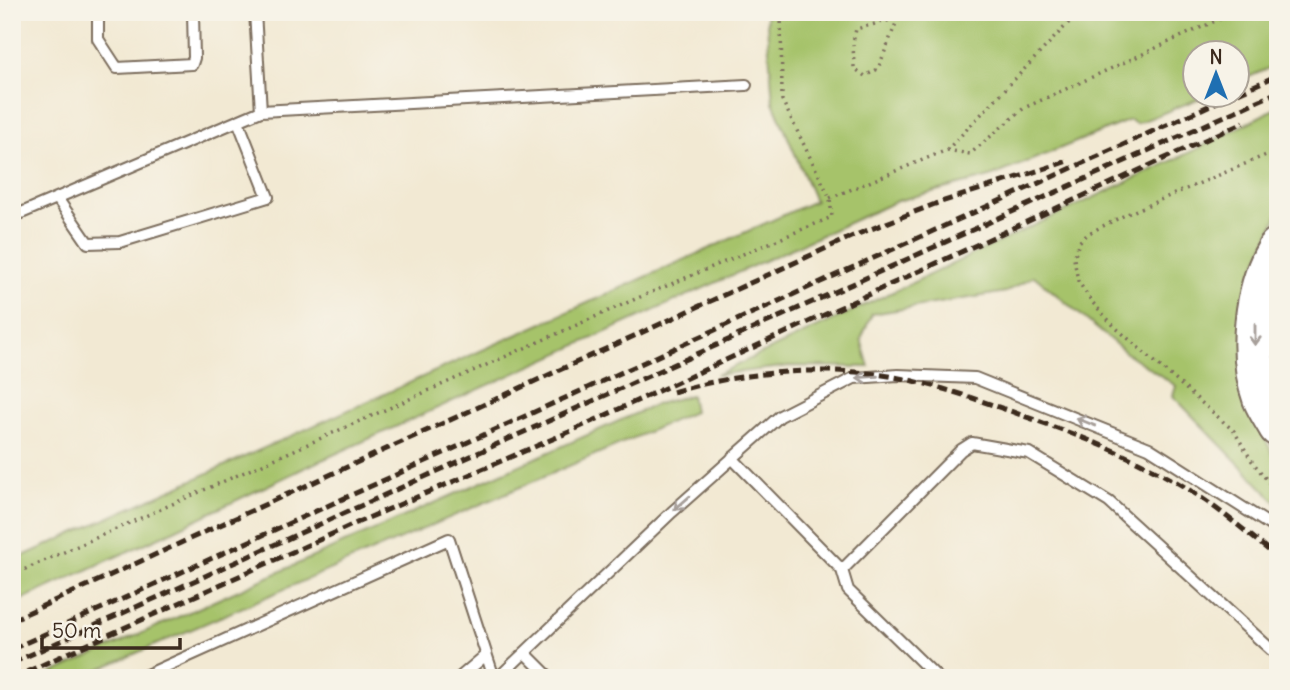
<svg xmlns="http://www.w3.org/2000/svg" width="1290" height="690" viewBox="0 0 1290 690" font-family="Delius,sans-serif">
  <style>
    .green { fill: #a6c36a; stroke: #707644; stroke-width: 2 }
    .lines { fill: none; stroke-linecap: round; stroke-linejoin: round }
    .lane-casing { stroke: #7b6d5d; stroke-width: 14 }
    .highway-casing { stroke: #7b6d5d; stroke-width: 42 }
    .path { stroke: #7b6d5d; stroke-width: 3.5; stroke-dasharray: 2 5; stroke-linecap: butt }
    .lane { stroke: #fff; stroke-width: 10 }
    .highway { stroke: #fff; stroke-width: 38 }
    .rail { stroke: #3b2a1e; stroke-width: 5; stroke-dasharray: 10 5; stroke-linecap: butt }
    .oneway { stroke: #a79f9a }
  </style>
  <rect width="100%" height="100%" fill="#f7f3e8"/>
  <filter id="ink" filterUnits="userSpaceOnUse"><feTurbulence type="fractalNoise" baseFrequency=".0143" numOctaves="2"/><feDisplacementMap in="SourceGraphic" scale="14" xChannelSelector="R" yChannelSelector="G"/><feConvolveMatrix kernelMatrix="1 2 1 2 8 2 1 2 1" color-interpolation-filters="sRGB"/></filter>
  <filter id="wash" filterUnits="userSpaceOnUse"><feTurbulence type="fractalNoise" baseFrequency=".00686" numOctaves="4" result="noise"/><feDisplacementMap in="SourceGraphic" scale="28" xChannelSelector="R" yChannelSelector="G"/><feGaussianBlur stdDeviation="1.57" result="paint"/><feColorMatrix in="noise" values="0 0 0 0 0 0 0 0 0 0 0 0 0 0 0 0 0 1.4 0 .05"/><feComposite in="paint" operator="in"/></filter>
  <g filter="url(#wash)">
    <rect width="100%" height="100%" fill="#f2e9d3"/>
    <path class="green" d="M766,12h512v52l-40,18v-30h-42v42l12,1 -72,29 -6,-4 -140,57 -93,24 -595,268 -136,65 -154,70v-43l803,-360 -42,-99z
      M1278,107v107l-28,64 4,136 18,39 6,5v46l-105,-108 3,-10 -51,-34 -91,-76 -28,16 -134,22 -11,25 8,28 -79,-1 -74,9 483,-227z
      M691,395l3,17 -615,266h-38l616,-274z"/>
  </g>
  <g filter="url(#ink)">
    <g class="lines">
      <defs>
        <path id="lane" d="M98,12v27l19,29 75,-4 2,-6 -1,-46
          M255,12l6,99
          M57,198l31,45 32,-1 148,-45 -30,-76
          M12,217l249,-106 485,-26
          M732,458l110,112 6,20 90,88
          M842,570l119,-120 11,-7 57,10 80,49 169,154
          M525,653l25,25
          M140,678l309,-139 45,139
          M459,678l27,-23
          M498,678l174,-166 108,-96 74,-38 44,-3 77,3 174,70 129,82"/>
        <path id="highway" d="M1278,247c-25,40 -32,106 -16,151 4,10 11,20 16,29"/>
      </defs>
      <use href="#lane" class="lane-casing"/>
      <use href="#highway" class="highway-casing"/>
      <path class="path" d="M898,18l-20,51 -13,7 -11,-8 -1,-25 3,-14 42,-11 10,-6
        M947,150l23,4 54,-46 198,-90
        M1278,150l-151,64 -38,19 -10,9 -5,17 4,22 14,21 23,25 119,104 18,30 26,33
        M830,198l117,-48 132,-138
        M12,575l628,-278 192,-80 -2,-19 -48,-98 -1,-88"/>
      <use href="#lane" class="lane"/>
      <use href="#highway" class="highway"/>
      <path class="rail" d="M1238,93l40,-18
        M673,392c61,-18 130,-25 194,-19 49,5 97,22 143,38 56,20 110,39 161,68 38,21 73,51 107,79
        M12,620l841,-384 82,-32 133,-43
        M12,649l1223,-555
        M12,663l1266,-571
        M13,678l348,-157 208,-89 675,-310"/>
    </g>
    <defs><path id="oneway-shaft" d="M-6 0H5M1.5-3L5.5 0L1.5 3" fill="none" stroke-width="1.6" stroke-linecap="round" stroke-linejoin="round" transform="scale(1.75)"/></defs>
    <g class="oneway">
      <use href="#oneway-shaft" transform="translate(1255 335) rotate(90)"/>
      <use href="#oneway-shaft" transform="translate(867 377) rotate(176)"/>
      <use href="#oneway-shaft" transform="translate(1086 422) rotate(-158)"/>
      <use href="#oneway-shaft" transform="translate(682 503) rotate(139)"/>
    </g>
  </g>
  <rect width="1290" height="690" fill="none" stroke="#f7f3e8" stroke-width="42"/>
  <g transform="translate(1216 74)"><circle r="33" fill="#f7f3e8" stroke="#aca397" stroke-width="2"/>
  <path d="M0-5L12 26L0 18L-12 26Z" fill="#1f6fb2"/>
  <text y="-10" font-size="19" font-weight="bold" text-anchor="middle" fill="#3b2a1e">N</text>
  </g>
  <path d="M42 638v10h138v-10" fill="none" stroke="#3b2a1e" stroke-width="3.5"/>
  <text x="52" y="638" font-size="21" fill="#3b2a1e" stroke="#f7f3e8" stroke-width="5" paint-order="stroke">50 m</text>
</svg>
